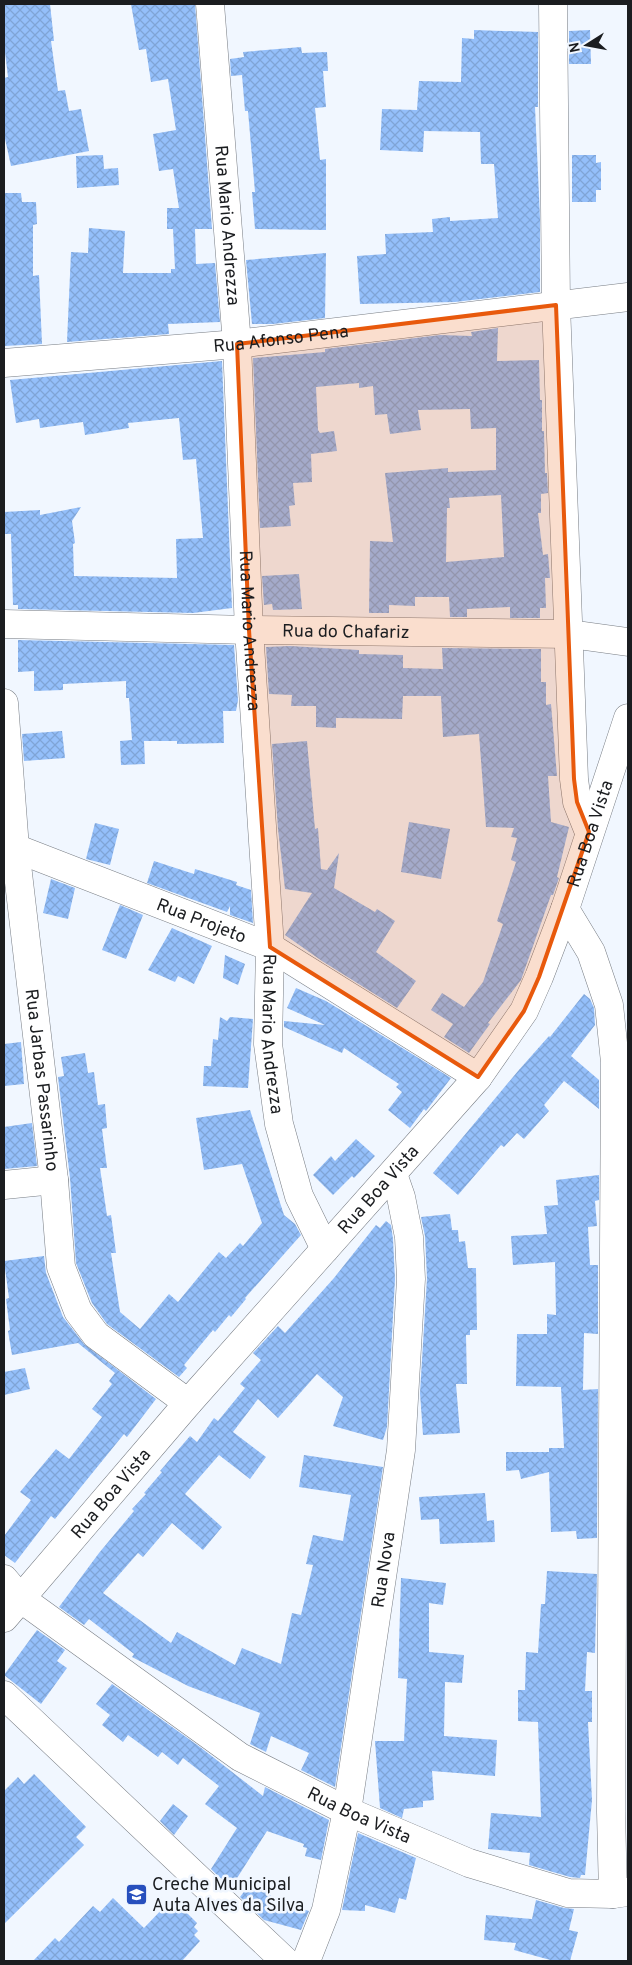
<svg xmlns="http://www.w3.org/2000/svg" width="632" height="1965" viewBox="0 0 632 1965" font-family="Overpass,sans-serif">
  <style>
    .building { fill: url(#building-cross-hatch); fill-rule: evenodd }
    .lines { fill: none; stroke-linecap: round; stroke-linejoin: round }
    .minor-casing { stroke: #787d84; stroke-width: 29 }
    .minor { stroke: #fff; stroke-width: 28 }
    .marked { fill: #e8590c; fill-opacity: 0.2; stroke: #e8590c; stroke-width: 4; stroke-linejoin: round }
    .labels { text-anchor: middle; stroke-width: 5; stroke-linejoin: round; paint-order: stroke }
    .street-label { font-size: 18px; fill: #1b1d20; stroke: #f1f7ff }
    .poi-label { font-size: 18px; fill: #1b1d20; stroke: #f1f7ff; text-anchor: start }
  </style>
  <defs>
    <pattern id="building-cross-hatch" width="8" height="8" patternUnits="userSpaceOnUse" patternTransform="scale(1.25)"><rect width="8" height="8" fill="#94bffa"/><path d="M0 0l8 8M0 8l8-8" fill="none" stroke="#7fa4d6"/></pattern>
  </defs>
  <rect width="100%" height="100%" fill="#f1f7ff"/>
  <path class="building" d="M4,4h46l4,37h-3l7,50 7,-1 4,21 12,-2 8,42 -78,15 -7,-32v-56l4,-1 -4,-33z
    M131,4h64l17,225h-17l1,35 19,-1 5,59 -52,2 1,10 -102,8 4,-90 17,1 1,-25 36,3 -2,42h48v-4h4l-2,-40h-6v-21h12l-6,-39 -14,2 -6,-37 23,-4 -8,-51 -17,3 -5,-33 -7,1z
    M474,30l64,2v75h-3l5,111v74l-85,10 -95,2 -3,-48 29,-2 -1,-20 48,-2 -1,-13 18,-2v4l48,-3 -4,-54h-13l-1,-32 -56,-1 -1,21 -43,-2 2,-41 35,1 2,-29 42,1 1,-44 12,1z
    M590,30l1,34h-22v-33z
    M301,47l1,6 25,-1 1,19h-5l3,36 -11,1 5,52 6,-1v71l-71,-1 -3,-37h3l-7,-81h-3l-3,-36 -11,1 -1,-17 14,-2 -1,-5z
    M103,155l1,14 14,-1 1,17 -42,3 -1,-32z
    M572,155h24v8l5,-1v28h-5v12h-24z
    M4,193h17l1,9h14l1,22 -4,1v51l6,-1 3,69 -38,2z
    M326,253l-1,65 -52,6h-21l-6,-64z
    M498,328l-1,33 42,-1 1,40h2v31h2l1,42h2l1,20 -7,1v19h-3l5,42 5,-1 2,24h-5l1,30h-6v10h-30v-11l-43,2v8h-17l-1,-20h-34v9l-26,-1v8h-20l1,-72 23,1 -8,-69 63,-5v4l48,-2v-42l-25,1 -1,-20 -52,1 3,20 -31,4 -3,-20 -12,1 -2,-29 -14,2v-5l-43,4 2,43 2,3 14,-2 3,20 -26,3 1,28 -19,1 2,22 -6,1 2,20 -31,2 -7,-170 72,-6v-3l115,-14 32,1 -1,-4zM501,495l3,62 -58,5 1,-54h3l-1,-10z
    M222,361l10,247 -39,5 -175,-4v-4h-5l-2,-71h-7v-22l36,-2v5l41,-8 -9,14 3,22 -2,1 1,32 103,2 -1,-39 27,-1 -7,-79 -13,1 -4,-42 -51,5 1,5 -44,7 -2,-13 -43,6 -1,-9 -23,4 -6,-43z
    M299,574l3,35 -29,1 -1,-6 -8,1 -2,-29z
    M18,640l216,5 4,55 -2,11h-13l1,32 -47,1v-3h-33l1,23 -24,1 -1,-24 12,-1 -3,-42h-3v-17l-63,3v6l-29,1v-20l-16,1z
    M290,646l69,4v4l44,1v13l40,1 -1,-21 99,1v33h5v23l5,-1 6,72h-9l3,46 18,5 -12,50 2,1 -6,17h-2l-30,85 -33,43 2,1 -21,29 -25,-16 9,-13 -22,-14 11,-17 22,14 19,-25 20,-58 -6,-3 19,-59 -5,-2 6,-22 -6,-1 3,-9 -28,-1 -7,-93 -36,3 -2,-41h-38l-1,23 -66,-1v10l-20,-1v-21h-25l1,-11 -23,-1 -3,-47z
    M62,731l3,27 -41,3 -2,-27z
    M307,741l8,88 3,-1 3,41 6,1 12,-17 -5,35 41,24 2,-3 18,12 -19,31 40,29 -19,27 -75,-47 -37,-26 27,-42 -27,-4 -7,-60 -6,-85z
    M409,822l41,7 -9,50 -40,-7z
    M95,823l24,6 -9,36 -24,-6z
    M154,861l40,13 1,-5 42,13 -1,3 15,5 2,33 -23,-8v-9l-3,6 -80,-29z
    M51,879l24,9 -7,31 -25,-6z
    M120,905l23,10 -17,44 -24,-9z
    M172,928l40,18 -18,38 -16,-8 -3,6 -27,-12z
    M225,955l20,9 -7,21 -15,-7z
    M296,988l30,13 125,77 -25,33 -2,-2 -14,19 -22,-18 14,-18 -6,-5 3,-3 -55,-36 -2,5 -58,-26v-6l41,4 -38,-17z
    M584,994l6,5 4,9 1,17 -24,31 28,24v29l-35,-28 -20,24 5,6 -25,28 -7,-6 -13,14 -3,-2 -43,50 -25,-22 85,-102 31,-35 1,1z
    M220,1017l7,4 3,-4 23,2 -5,69 -45,-2 1,-20h7l2,-27 5,1z
    M21,1042l3,42 -20,2v-42z
    M85,1053l3,20 6,-1 4,33 7,-1 2,24 -5,1 5,39h-7l7,48 4,-1 5,38h-5l9,59 20,17 29,-35 9,8 41,-50 7,6 14,-15 3,3 19,-23 -20,-59 -38,6 -8,-52 54,-8 34,105 11,9 6,11 -56,63 1,1 -15,18 -2,-2 -14,17 -2,-2 -29,35 3,3 -8,9 -72,-53 -15,-21 -16,-40 -6,-85 -12,-101 6,-1 -3,-19z
    M32,1123l5,43 -33,3v-42z
    M356,1139l19,17 -21,22 -2,-2 -19,19 -20,-20 18,-19 4,5z
    M599,1175v25l-4,1 2,25 -9,1 2,38h8v69l-14,-1 -1,57 15,-1 -1,149 -20,1 -1,-8 -25,1 -2,-60 -28,7 -2,-9 -13,1v-19h43v-4h15l-3,-61 -45,-1 1,-52h30v-20l9,1 -1,-53 -42,3 -2,-29 36,-2 -3,-28 14,-1 -2,-25z
    M450,1214l2,16h6l1,12 6,-1 3,27h8l1,62h-7v5h-4l1,49h-11l4,49 -37,2 -3,-42 7,-115 -2,-42 -4,-19z
    M386,1221l5,4 2,14 2,40 -8,148 -4,13 -50,-14 10,-29 -26,-23 -39,44 -20,-19 -25,33 33,25 -16,22 -31,-24 -34,39 37,33 -19,23 -31,-27 -29,34 -5,-4 -35,40 68,50 6,-11 58,33 7,-17 39,16 11,-51 9,2 12,-50 -7,-1 7,-29 30,6 8,-46 -52,-8 5,-32 79,12 -48,320 -34,-17 8,-17 -38,-17 -5,16 -16,-8 10,-31 -72,-27 -56,-29 2,-3 -45,-35 -5,6 -25,-18 40,-54 35,-42 -2,-2 14,-15 -2,-1 18,-21 -2,-1 30,-35 7,6 17,-24 4,3 27,-33 -5,-4 21,-24 -8,-7 25,-27 7,7 49,-55 42,-53 4,3z
    M44,1256l2,17 17,44 21,27 72,55 -29,38 -3,-3 -69,85 -4,-3 -36,47 -11,-8v-19l27,-36 -11,-8 36,-43 13,10 33,-42 -10,-8 20,-25 -3,-3 6,-8 -37,-30 -66,12 -4,-24 2,-1 -4,-31 3,-1 -5,-37z
    M25,1368l5,21 -26,6v-23z
    M485,1493l2,28 7,-1 1,22 -55,2 -1,-25 -18,1 -2,-23z
    M547,1571l50,3 -2,79 -8,-1 -2,39h7v31h-4l4,78 -7,75h-4l-1,3 -10,-1 -41,-12 1,-12 -42,-4 3,-36 50,4 -3,-95 -20,-1v-31h7l1,-38 12,1 3,-49h4z
    M401,1578l45,5 -3,22 -14,-2v49l35,3 -2,28 -17,-1 -1,54 53,4 -2,36 -63,-5 2,29 -11,1v6l-19,2 -2,9 -22,-10 -5,-67h29l3,-62 -9,-1z
    M37,1630l28,20 -8,11 10,7 -26,36 -37,-29z
    M112,1684l88,63 63,49 2,-9 64,33 -8,40 -16,-4 2,-8 -4,-1 1,-3 -37,-13 -35,55 -13,-9 -8,-8 26,-41 -32,-24 14,-18 -36,-28 -5,7 -16,-13 -4,5 -30,-22 -5,7 -21,-17 8,-10 -14,-11z
    M34,1774l52,53 -10,10 8,8 -80,79v-133l14,-14 6,7z
    M173,1804l15,12 -14,19 -14,-14z
    M358,1833l58,25 -10,42 -7,-2 -4,15 -30,-8v6l-23,-1z
    M252,1881l27,21 30,9 -8,19 -37,-10 -24,-23z
    M113,1898l31,30 24,-25 6,5 4,-4 19,19 -3,4 4,4 -4,4 6,6 -18,20h-149l22,-23 4,4 34,-36 7,6z
    M536,1900l28,8 10,1 -5,21 9,2 -8,29h-16l-40,-11 2,-7 -32,-3 2,-25 46,4z"/>
  <g class="lines">
    <defs>
      <g id="minor">
        <path id="s1" d="M210,4l27,340 12,286 21,317 -2,97 11,80 20,72 26,53"/>
        <path d="M553,4l3,301 18,474 3,23 12,30"/>
        <path id="s2" d="M4,363l233,-19 391,-47"/>
        <path id="s3" d="M4,624l245,6 321,4 58,8"/>
        <path id="s4" d="M4,703l11,145 39,332 7,87 17,44 18,24 92,68"/>
        <path id="s5" d="M15,848l255,99 208,130"/>
        <path d="M565,909l26,43 18,53 6,57 -4,750 2,82"/>
        <path d="M4,1185l50,-5"/>
        <path id="s6" d="M4,1579l16,19 220,159 107,54 122,52 99,30 45,1 15,-2"/>
        <path id="s7" d="M4,1618l184,-215 290,-326 46,-66 15,-34 26,-68 63,-191"/>
        <path d="M4,1695l281,266"/>
        <path id="s8" d="M306,1961l20,-51 21,-99 54,-361 10,-171 -2,-42 -8,-40 -8,-23"/>
      </g>
    </defs>
    <use href="#minor" class="minor-casing"/>
    <use href="#minor" class="minor"/>
  </g>
  <path class="marked" d="M556,305l18,474 3,23 12,30 -50,145 -15,34 -46,66 -208,-130 -21,-317 -12,-286z"/>
  <defs>
    <symbol id="school-square" viewBox="-11 -11 22 22"><rect x="-9" y="-9" width="18" height="18" rx="4" fill="#274fbd" stroke="#f1f7ff"/><path d="M0-5L7-2L0 1L-7-2ZM-4 1L0 2.5L4 1V4Q0 6-4 4Z" fill="#fff"/></symbol>
  </defs>
  <g fill-rule="evenodd">
    <use href="#school-square" x="124" y="1882" width="25" height="25"/>
  </g>
  <g class="labels">
    <g class="street-label">
      <text dy="6" stroke="none"><textPath href="#s1" startOffset="222">Rua Mario Andrezza</textPath></text>
      <text dy="6" stroke="none"><textPath href="#s2" startOffset="278">Rua Afonso Pena</textPath></text>
      <text dy="6" stroke="none"><textPath href="#s1" startOffset="628">Rua Mario Andrezza</textPath></text>
      <text dy="6" stroke="none"><textPath href="#s3" startOffset="342">Rua do Chafariz</textPath></text>
      <text dy="6" stroke="none"><textPath href="#s7" startOffset="989">Rua Boa Vista</textPath></text>
      <text dy="6" stroke="none"><textPath href="#s5" startOffset="200">Rua Projeto</textPath></text>
      <text dy="6" stroke="none"><textPath href="#s1" startOffset="1032">Rua Mario Andrezza</textPath></text>
      <text dy="6" stroke="none"><textPath href="#s4" startOffset="379">Rua Jarbas Passarinho</textPath></text>
      <text dy="6" stroke="none"><textPath href="#s7" startOffset="569">Rua Boa Vista</textPath></text>
      <text dy="6" stroke="none"><textPath href="#s7" startOffset="164">Rua Boa Vista</textPath></text>
      <text dy="6" stroke="none"><textPath href="#s8" startOffset="400">Rua Nova</textPath></text>
      <text dy="6" stroke="none"><textPath href="#s6" startOffset="429">Rua Boa Vista</textPath></text>
    </g>
    <g class="poi-label">
      <text x="152" y="1890">Creche Municipal<tspan x="152" dy="21">Auta Alves da Silva</tspan></text>
    </g>
  </g>
  <rect width="632" height="1965" fill="none" stroke="#1b1d20" stroke-width="10"/>
  <g transform="translate(587 45) rotate(259)" stroke="#f1f7ff" stroke-width="4" paint-order="stroke">
  <path d="M0-4L9 19L0 12L-9 19Z" fill="#1b1d20"/>
  <text y="-8" font-size="14" font-weight="bold" text-anchor="middle" fill="#1b1d20">N</text>
  </g>
</svg>
